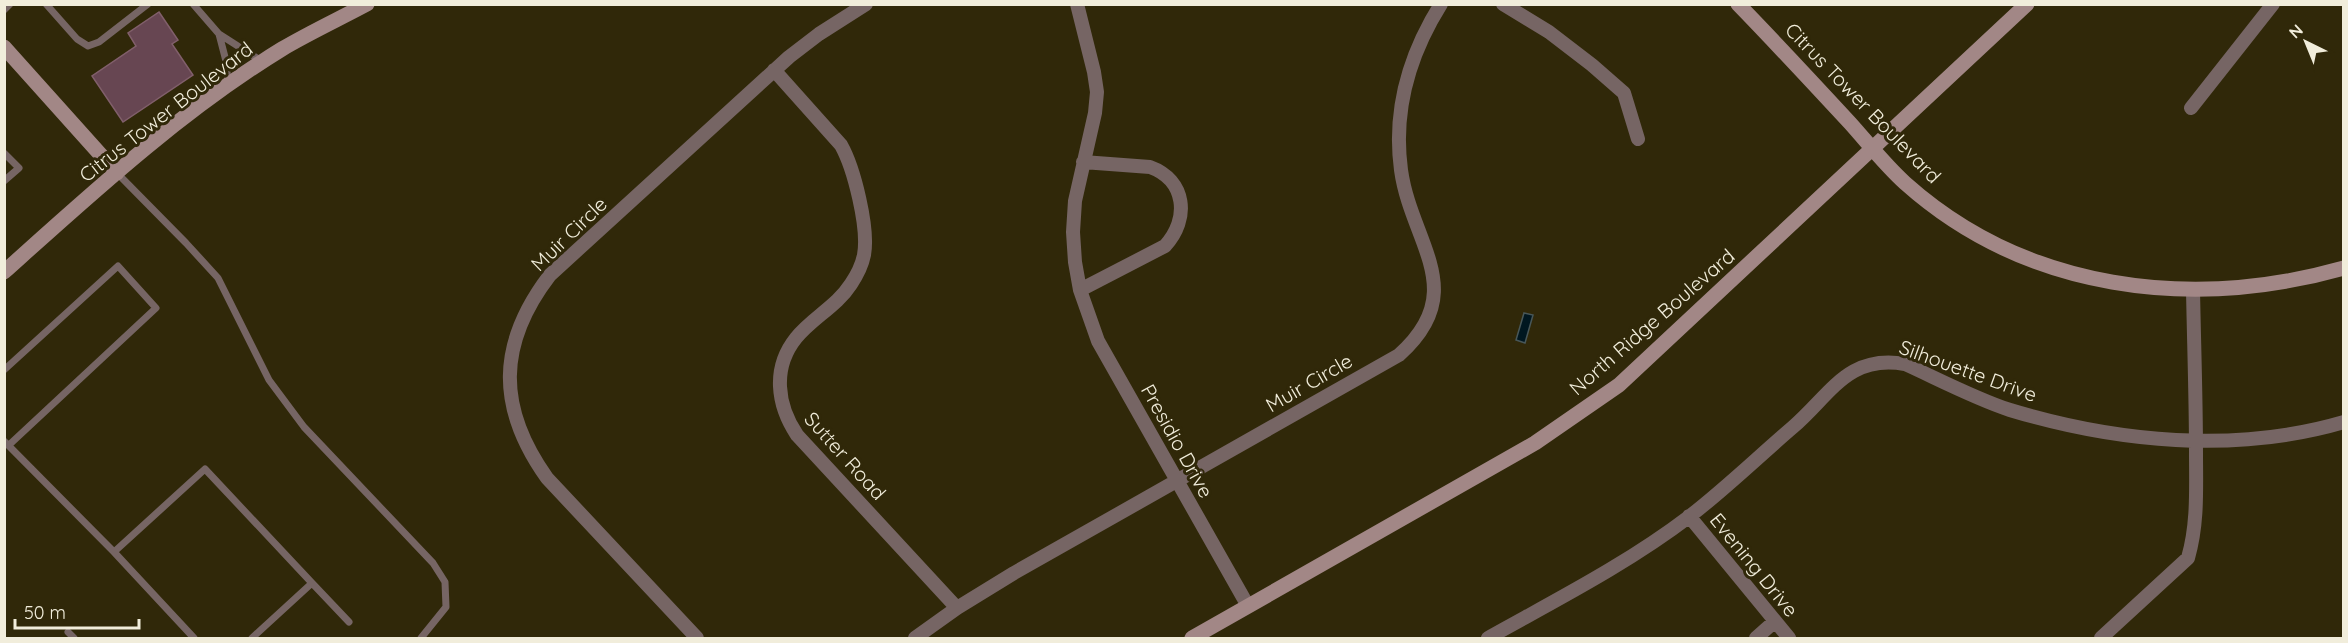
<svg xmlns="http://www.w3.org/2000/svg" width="2348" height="643" viewBox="0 0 2348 643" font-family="Quicksand,sans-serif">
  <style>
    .water { fill: #001720; stroke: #485758; stroke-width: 1.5 }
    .building { fill: #674652; stroke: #815f6b; stroke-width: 1.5 }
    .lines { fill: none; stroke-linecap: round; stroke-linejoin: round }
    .lane { stroke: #766564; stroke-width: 7 }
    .street { stroke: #766564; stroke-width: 14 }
    .secondary { stroke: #a28786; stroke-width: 15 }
    .labels { text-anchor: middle; stroke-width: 6; stroke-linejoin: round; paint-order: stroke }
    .street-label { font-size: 20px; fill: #f1eddb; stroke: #302809 }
  </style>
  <rect width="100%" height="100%" fill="#302809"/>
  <path class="water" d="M1524,313l9,2 -8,28 -9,-3z"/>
  <path class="building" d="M159,12l19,28 -6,4 21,31 -70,47 -31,-46 44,-30 -8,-13z"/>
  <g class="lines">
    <path class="lane" d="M46,4l31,35 11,7 11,-4 49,-38
      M193,4l26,30
      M4,10l6,-6
      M228,83l-2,-22 -7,-27 44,28
      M4,153l15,15 -15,13
      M117,173l69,70 32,35 51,102 35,47 129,136 12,19 1,25 -25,31
      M4,370l114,-104 38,42 -147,137
      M4,441l110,111 80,86
      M114,552l91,-83 107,114 -60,55
      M312,583l37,39
      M68,632l6,6"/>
    <path class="street" d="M1077,4l17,68 3,20 -2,21 -20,88 -2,31 2,30 5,28 18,51 150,265
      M1503,4l46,28 43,33 32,28 14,46
      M774,70l67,75c13,23 28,83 23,110 -2,10 -7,20 -13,29 -14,22 -39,34 -55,54 -24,30 -19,67 1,97l160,173
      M2191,108l82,-104
      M1080,290l85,-44c25,-27 21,-66 -15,-79l-67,-5
      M1689,516l100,122
      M697,638l-150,-160c-50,-70 -50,-134 3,-203l239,-218 30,-23 47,-30
      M915,638l42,-30 57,-35 385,-218c72,-64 12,-112 2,-185 -8,-59 8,-115 40,-166
      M1488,638c68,-38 139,-74 202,-122 35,-27 68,-59 103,-89 38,-33 55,-73 112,-63 33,15 71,35 105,46 106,32 225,44 334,12
      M1756,638l18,-16
      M2101,638l87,-80c10,-35 8,-69 8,-105 0,-54 -2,-109 -3,-163"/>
    <path class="secondary" d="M1738,4c38,39 75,79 112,119 18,20 35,42 55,60 121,108 286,128 439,85
      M4,47l113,126
      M4,272c88,-79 177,-161 278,-223 27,-16 57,-30 85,-45
      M1192,638l343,-195 84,-58 408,-381"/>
  </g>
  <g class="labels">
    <g class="street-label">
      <text transform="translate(1863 103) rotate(46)" y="7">Citrus Tower Boulevard</text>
      <text transform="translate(166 112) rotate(-38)" y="7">Citrus Tower Boulevard</text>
      <text transform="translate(569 234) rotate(-44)" y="7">Muir Circle</text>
      <text transform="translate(1652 322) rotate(-41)" y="7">North Ridge Boulevard</text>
      <text transform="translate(1968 371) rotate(20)" y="7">Silhouette Drive</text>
      <text transform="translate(1309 383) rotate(-30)" y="7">Muir Circle</text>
      <text transform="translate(1177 441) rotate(61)" y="7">Presidio Drive</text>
      <text transform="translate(845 456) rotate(48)" y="7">Sutter Road</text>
      <text transform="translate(1754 565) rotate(51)" y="7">Evening Drive</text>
    </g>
  </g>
  <rect width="2348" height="643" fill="none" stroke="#f1eddb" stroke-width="12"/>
  <g transform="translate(2306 42) rotate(317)" stroke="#302809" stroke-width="4.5" paint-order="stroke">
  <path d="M0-4.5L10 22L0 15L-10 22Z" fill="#f1eddb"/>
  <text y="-9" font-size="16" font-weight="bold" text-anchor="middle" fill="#f1eddb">N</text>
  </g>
  <path d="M15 619v9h124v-9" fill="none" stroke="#f1eddb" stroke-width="3"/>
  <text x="24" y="619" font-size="18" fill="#f1eddb" stroke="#302809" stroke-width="4.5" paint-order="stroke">50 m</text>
</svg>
